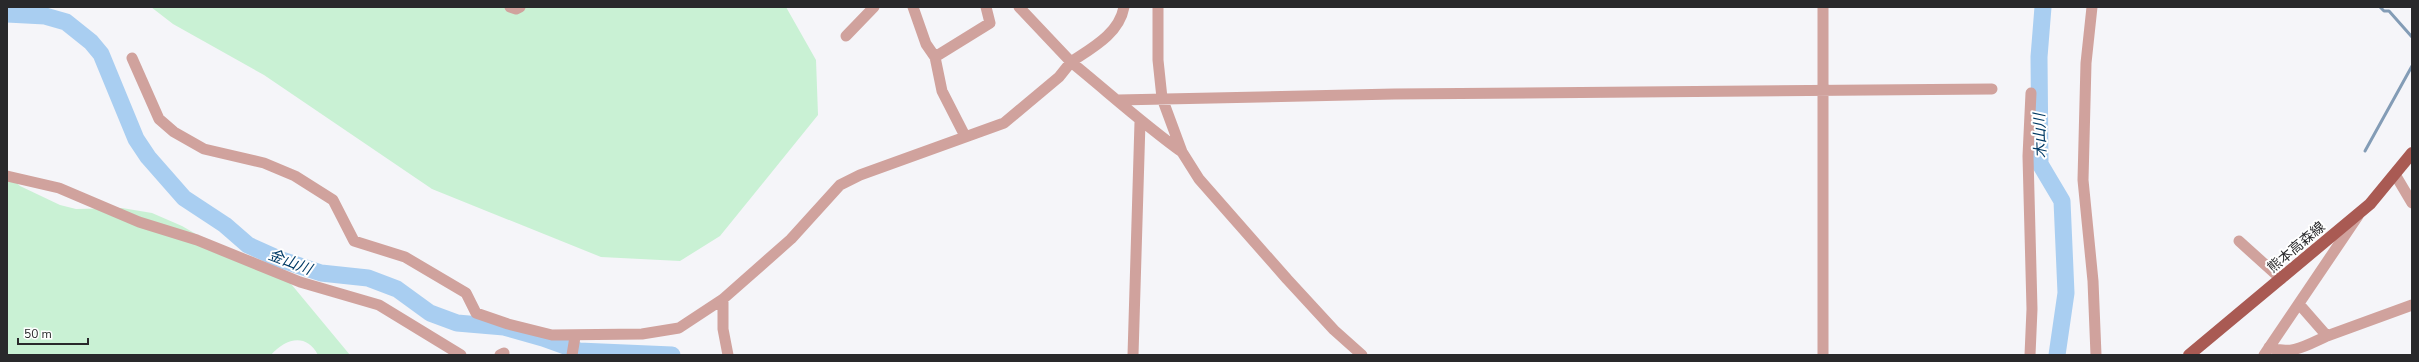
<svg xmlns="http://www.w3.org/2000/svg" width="2419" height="362" viewBox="0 0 2419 362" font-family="'Nunito Sans','Noto Sans JP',sans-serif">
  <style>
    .green { fill: #c9f1d4 }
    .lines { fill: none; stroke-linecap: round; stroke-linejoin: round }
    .stream { stroke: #839cb6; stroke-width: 3 }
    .river { stroke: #a9cef1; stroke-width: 17 }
    .minor { stroke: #d0a29d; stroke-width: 11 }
    .major { stroke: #a95a53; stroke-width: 12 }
    .labels { text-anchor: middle; stroke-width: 4; stroke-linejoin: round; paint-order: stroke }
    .street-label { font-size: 14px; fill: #29292b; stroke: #fff }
    .water-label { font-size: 15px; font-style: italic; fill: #003a65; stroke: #fff }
  </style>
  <rect width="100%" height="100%" fill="#f5f5f9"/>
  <path class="green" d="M151,7h635l30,53 2,55 -98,121 -40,25 -79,-4 -169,-68 -168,-114 -91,-51z
    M7,174l13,12 40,19 16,4 46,-1 30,5 30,13 26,15 69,26 73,88h-32c-12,-23 -33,-16 -47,0h-264z"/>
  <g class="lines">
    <path class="stream" d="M2380,7l4,4h5l23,26
      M2365,151l47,-85"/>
    <path class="river" d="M2043,7l-4,50 1,107 22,37 4,92 -9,62
      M7,14l38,2 21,6 25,20 10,12 35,85 12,18 36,41 41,27 23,20 31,14 42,14 47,5 29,11 33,24 27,10 47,4 39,11 36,13 93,4"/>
    <path class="minor" d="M510,7l6,2 4,-2
      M913,7l13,37 9,13 7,34 23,45
      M1019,7l52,55c21,-14 48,-28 53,-55
      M1158,7v53l4,38 20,54 17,27 88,100 47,51 28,25
      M2092,7l-6,56 -3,117 10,101 3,74
      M846,36l28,-29
      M935,57l55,-34 -4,-16
      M132,58l27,61 15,13 30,17 60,14 31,13 38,24 21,41 51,16 61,36 10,20 32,11 44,11 90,-1 37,-6 44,-29 68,-60 49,-54 20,-10 144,-52 55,-46 12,-15c37,30 72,62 111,90
      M1118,100l276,-6 598,-5
      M7,176l52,12 80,34 58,18 103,42 79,23 82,50
      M2396,176l16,27
      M2239,241l42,38
      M723,299v30l5,26
      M2299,304l28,32 85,-31
      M2269,347c22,9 38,-2 58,-11
      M500,355l4,-2
      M572,355l3,-18
      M1133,355l7,-233
      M1823,355v-348
      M2030,355l2,-46 -4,-153 3,-63
      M2264,355l94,-139"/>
    <path class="major" d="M2189,355l181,-151 42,-51"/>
  </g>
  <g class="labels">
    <g class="street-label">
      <text transform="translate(2296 247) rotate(-40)" y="5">熊本高森線</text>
    </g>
    <g class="water-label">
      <text transform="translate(2040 136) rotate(-92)" y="5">木山川</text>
      <text transform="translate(290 262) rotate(21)" y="5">金山川</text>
    </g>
  </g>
  <rect width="2419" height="362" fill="none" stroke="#29292b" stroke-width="16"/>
  <path d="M18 338v6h70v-6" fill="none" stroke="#29292b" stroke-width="2"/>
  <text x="24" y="338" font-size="12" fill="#29292b" stroke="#ffffff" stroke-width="3" paint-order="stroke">50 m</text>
</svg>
